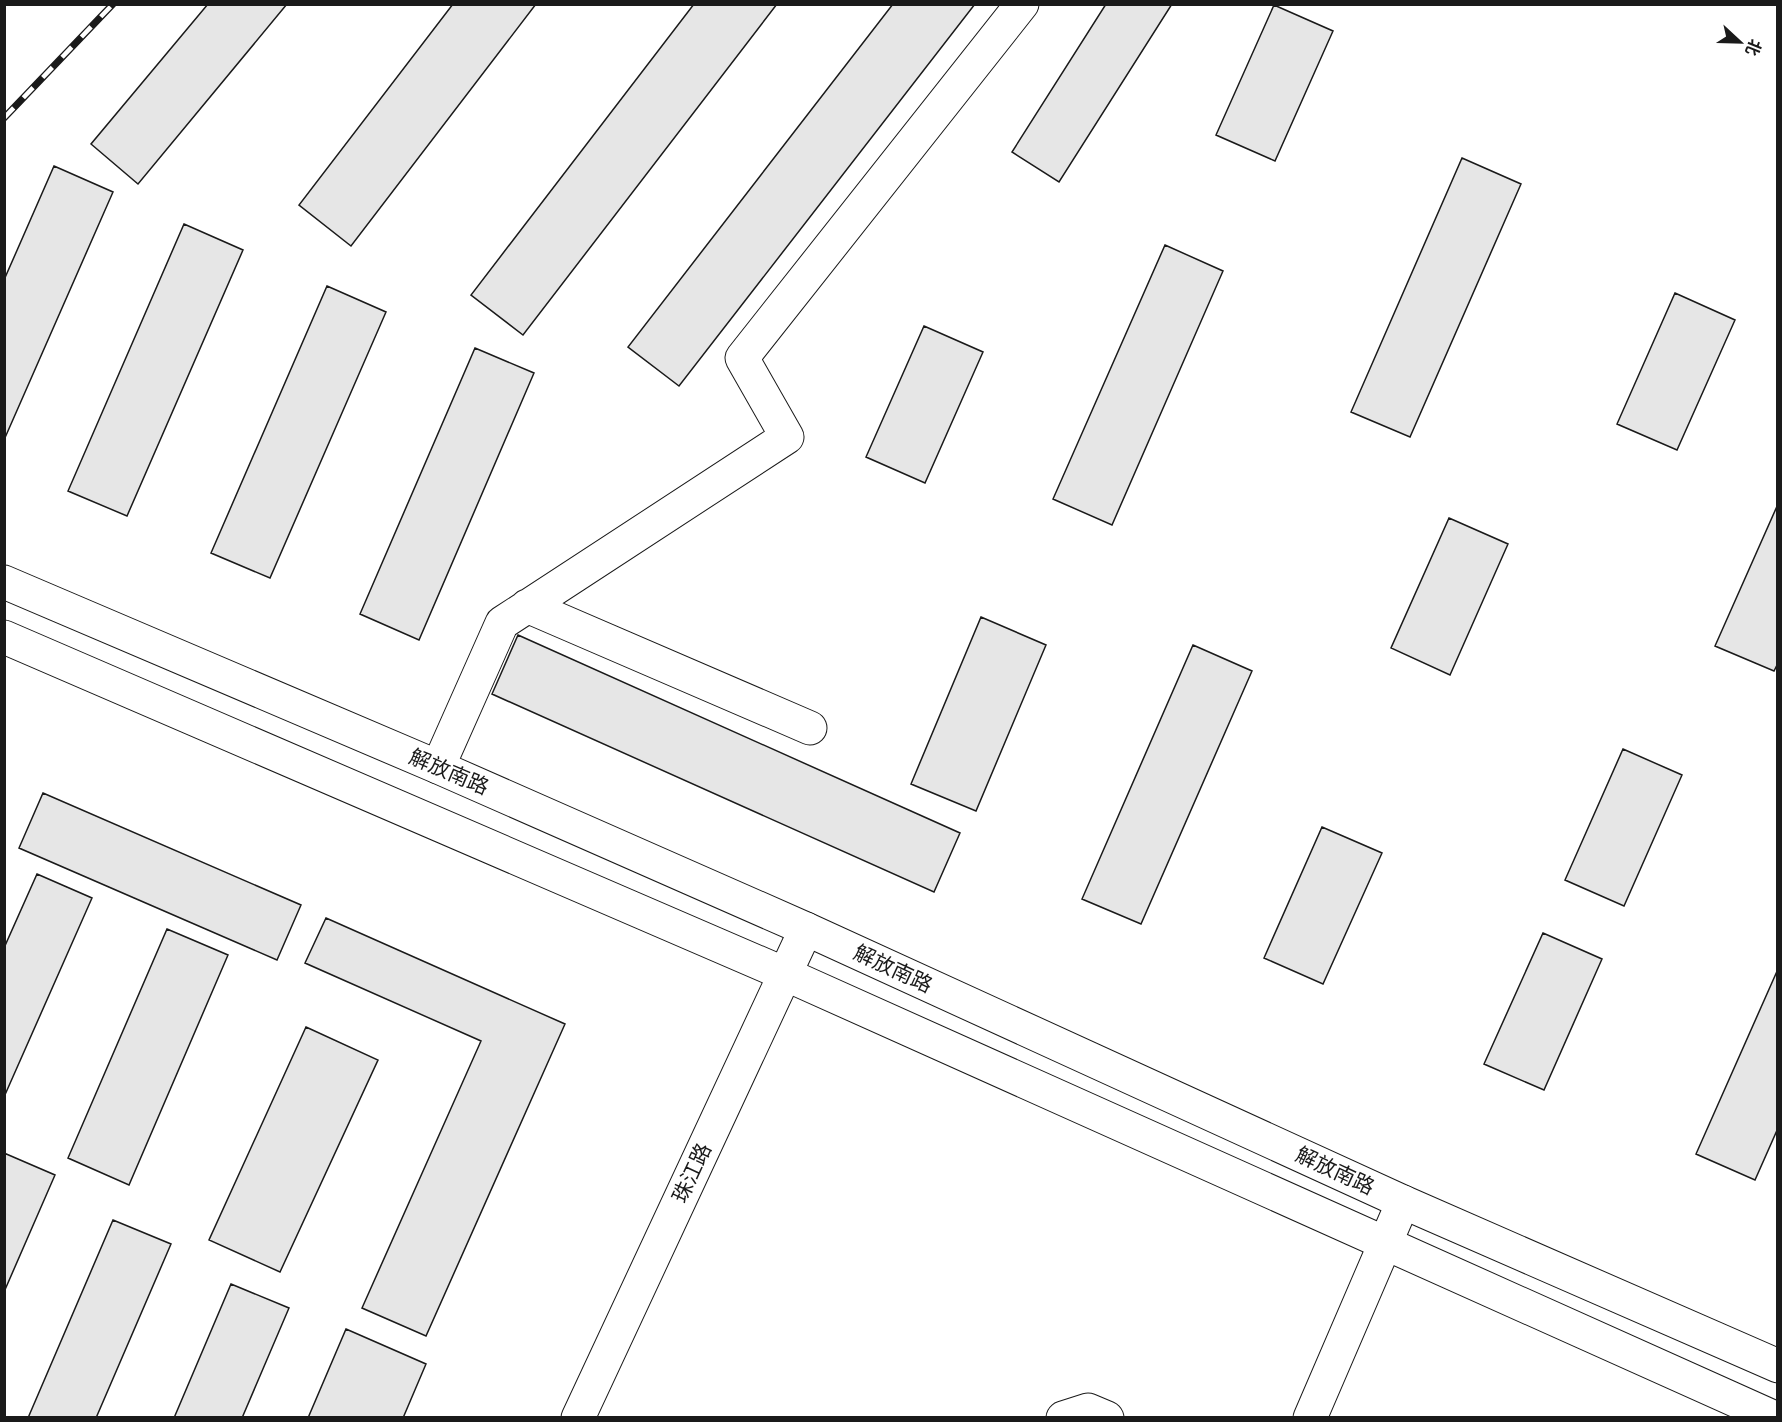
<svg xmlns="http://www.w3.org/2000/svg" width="1782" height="1422" viewBox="0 0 1782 1422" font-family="Manrope,'Noto Sans SC',sans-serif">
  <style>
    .building { fill: #e6e6e6; stroke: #1a1a1a; stroke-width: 1.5 }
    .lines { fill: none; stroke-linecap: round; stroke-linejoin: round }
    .minor-casing { stroke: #1a1a1a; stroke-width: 35 }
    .major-casing { stroke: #1a1a1a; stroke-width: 35 }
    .minor { stroke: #fff; stroke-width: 33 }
    .major { stroke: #fff; stroke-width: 33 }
    .rail-casing { stroke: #1a1a1a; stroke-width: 7 }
    .rail { stroke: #fff; stroke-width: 4.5; stroke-dasharray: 14; stroke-linecap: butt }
    .labels { text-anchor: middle; stroke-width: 4.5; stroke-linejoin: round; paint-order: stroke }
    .street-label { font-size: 21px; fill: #1a1a1a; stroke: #fff }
  </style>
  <rect width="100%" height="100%" fill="#fff"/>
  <path class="building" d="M208,4h79l-149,180 -47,-40z
    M453,4h83l-185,242 -52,-41z
    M694,4h83l-254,331 -52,-40z
    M893,4h82l-296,382 -51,-39z
    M1106,4h66l-113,178 -47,-30z
    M1274,5l59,26 -58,130 -59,-26z
    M1462,158l59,26 -111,253 -59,-25z
    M54,166l59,26 -109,248v-160z
    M184,224l59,26 -116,266 -59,-25z
    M1165,245l58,26 -111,254 -59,-26z
    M327,286l59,26 -116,266 -59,-25z
    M1675,293l60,27 -58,130 -60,-26z
    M924,326l59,26 -58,131 -59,-26z
    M475,348l59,25 -115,267 -59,-26z
    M1778,504v159l-4,8 -59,-25z
    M1449,518l59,26 -58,131 -59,-27z
    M981,617l65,28 -70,166 -65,-27z
    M518,635l442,198 -26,59 -442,-198z
    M1193,645l59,26 -111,253 -59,-25z
    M1623,749l59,26 -58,131 -59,-26z
    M43,793l258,112 -24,55 -258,-112z
    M1322,827l60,26 -59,131 -59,-26z
    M37,874l55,24 -88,199v-149z
    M326,918l239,106 -139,312 -64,-28 119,-267 -176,-78z
    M167,929l61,26 -99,230 -61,-27z
    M1543,933l59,26 -58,131 -60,-26z
    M1778,969v159l-23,52 -59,-26z
    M306,1027l72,33 -98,212 -71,-32z
    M4,1153l51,22 -51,117z
    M113,1220l58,24 -75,174h-68z
    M231,1284l58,24 -47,110h-68z
    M346,1329l80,35 -23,54h-95z"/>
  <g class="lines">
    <defs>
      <path id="minor" d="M527,606l283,122
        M438,767l64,-144 285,-186 -45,-79 280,-354
        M578,1418l228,-489
        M1063,1418l25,-8 19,8
        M1310,1418l93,-216"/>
      <path id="major" d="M4,582l434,185 368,162 597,273 375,164
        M4,637l781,337 990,444"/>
    </defs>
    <use href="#minor" class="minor-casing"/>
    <use href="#major" class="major-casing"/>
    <use href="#minor" class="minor"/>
    <use href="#major" class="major"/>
    <defs>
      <path id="rail" d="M4,118l109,-114"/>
    </defs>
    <use href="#rail" class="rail-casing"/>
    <use href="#rail" class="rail"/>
  </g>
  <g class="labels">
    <g class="street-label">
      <text transform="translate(449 772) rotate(23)" y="7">解放南路</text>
      <text transform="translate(893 969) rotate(25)" y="7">解放南路</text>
      <text transform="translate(1335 1171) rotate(25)" y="7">解放南路</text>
      <text transform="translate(692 1173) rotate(-65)" y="7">珠江路</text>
    </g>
  </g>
  <rect width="1782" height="1422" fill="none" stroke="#1a1a1a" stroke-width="12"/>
  <g transform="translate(1740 42) rotate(112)" stroke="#ffffff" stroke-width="4.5" paint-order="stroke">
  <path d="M0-4.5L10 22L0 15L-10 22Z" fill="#1a1a1a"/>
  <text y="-9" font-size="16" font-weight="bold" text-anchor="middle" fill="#1a1a1a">北</text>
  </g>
</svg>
